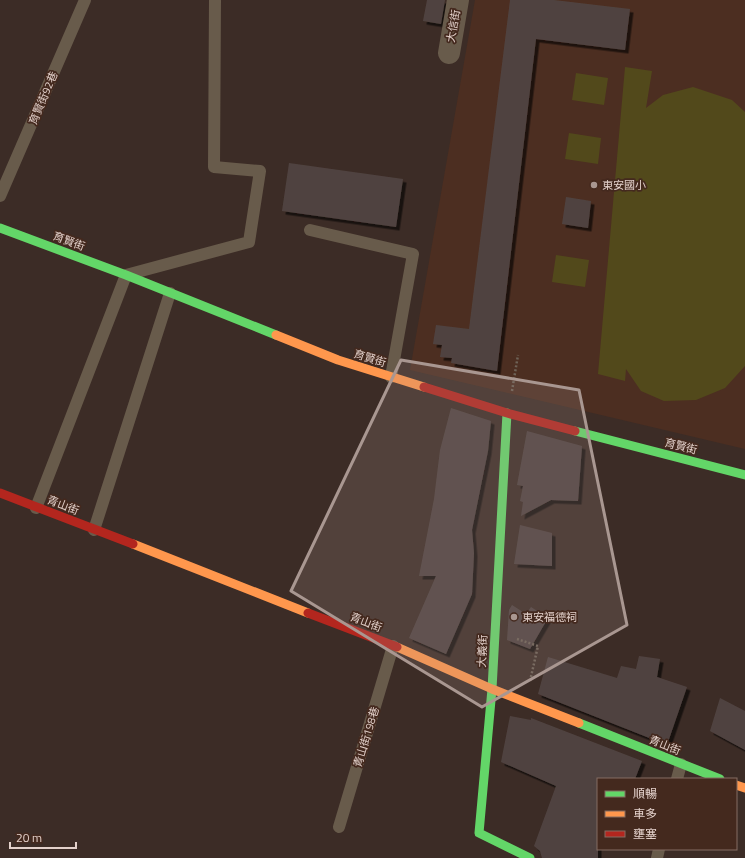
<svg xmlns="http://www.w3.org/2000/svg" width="745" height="858" viewBox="0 0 745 858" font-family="'Titillium Web','Noto Sans TC',sans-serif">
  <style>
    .built { fill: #4c2e21 }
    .green { fill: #52491b }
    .building { fill: #504340; filter: url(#shadow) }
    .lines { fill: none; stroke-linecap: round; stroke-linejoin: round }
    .path { stroke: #6e6257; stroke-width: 2.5; stroke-dasharray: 2 2; stroke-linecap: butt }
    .lane { stroke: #685b4b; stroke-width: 12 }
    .street { stroke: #685b4b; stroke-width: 22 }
    .fast { stroke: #63d668; stroke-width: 9 }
    .slow { stroke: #ff974d; stroke-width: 9 }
    .jam { stroke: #b3261e; stroke-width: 9 }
    .marked { fill: #a99791; fill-opacity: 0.2; stroke: #a99791; stroke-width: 3; stroke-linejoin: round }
    .poi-dot { fill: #a99791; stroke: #44291e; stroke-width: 1.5 }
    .labels { text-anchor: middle; stroke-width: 3.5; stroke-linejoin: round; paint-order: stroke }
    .street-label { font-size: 11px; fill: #e3d1cb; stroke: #44291e }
    .poi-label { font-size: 11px; fill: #e3d1cb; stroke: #44291e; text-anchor: start }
  </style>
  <defs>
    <filter id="shadow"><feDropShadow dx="3.5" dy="3.5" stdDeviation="0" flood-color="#0009"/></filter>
  </defs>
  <rect width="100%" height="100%" fill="#3c2c26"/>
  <path class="built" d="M475,0h270v449l-335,-79z"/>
  <path class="green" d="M625,67l27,4 -6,37 17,-13 30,-8 39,13 13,12v254l-20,22 -29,12 -32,1 -23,-10 -15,-22 -1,12 -27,-7z
    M576,73l32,5 -4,27 -32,-5z
    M569,133l32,5 -3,26 -33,-5z
    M556,255l33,5 -4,27 -33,-5z"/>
  <path class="building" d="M427,0h18l-4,24 -18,-3z
    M510,0h44l76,9 -5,41 -89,-11 -39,332 -46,-8 1,-5 -12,-1 2,-12 -9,-1 3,-19 33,4z
    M289,163l114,16 -7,48 -114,-16z
    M566,197l25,4 -3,27 -26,-4z
    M451,408l40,13 -3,30 -16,79 2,23 -2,41 -26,60 -37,-16 27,-62h-17l15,-77 6,-49z
    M527,431l55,15 -4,55 -27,-1 -30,16 2,-14 -3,-1 3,-15 -6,-1z
    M520,525l32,8v33l-38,-2z
    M512,605l14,9 5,-7 17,11 -18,31 -23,-9 2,-30z
    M639,656l21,3 -3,18 30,10 -20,58 -129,-51 10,-37 69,21 4,-12 15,3z
    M720,698l25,13v39l-35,-19z
    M510,716l21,4v-2l111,43 -7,18h-37v79h-56l-2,-7 -6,-5 22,-60 -55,-24z"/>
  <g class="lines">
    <path class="path" d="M512,391l6,-36
      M517,639l21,7 -8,35"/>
    <path class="lane" d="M0,196l85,-196
      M310,230l103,24 -22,123
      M36,508l90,-233 123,-33 11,-71 -46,-4 1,-167
      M94,530l76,-237
      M677,779l4,-15
      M339,827l54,-181
      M657,858l2,-9"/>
    <path class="street" d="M449,53l9,-53"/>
    <path class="fast" d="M0,228l126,47 150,60
      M507,413l-15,276 -13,144 51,25
      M575,431l170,44
      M579,723l141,56"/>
    <path class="slow" d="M276,335l62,25 86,27
      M133,544l175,69
      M397,647l95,42 87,34
      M736,785l9,3"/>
    <path class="jam" d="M424,387l83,26 68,18
      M0,493l133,51
      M308,613l89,34"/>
  </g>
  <path class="marked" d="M401,360l178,30 48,235 -145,82 -191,-116z"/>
  <g class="poi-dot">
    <circle cx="594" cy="185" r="4"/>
    <circle cx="514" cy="617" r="4"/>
  </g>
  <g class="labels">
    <g class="street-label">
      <text transform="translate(453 26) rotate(-80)" y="4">大信街</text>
      <text transform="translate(43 98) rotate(-67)" y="4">育賢街92巷</text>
      <text transform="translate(69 241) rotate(20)" y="4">育賢街</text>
      <text transform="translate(370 358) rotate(17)" y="4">育賢街</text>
      <text transform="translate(681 446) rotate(14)" y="4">育賢街</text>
      <text transform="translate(63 505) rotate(21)" y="4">青山街</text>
      <text transform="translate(366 622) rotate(21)" y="4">青山街</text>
      <text transform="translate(482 651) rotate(-87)" y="4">大義街</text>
      <text transform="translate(366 737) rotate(-73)" y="4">青山街198巷</text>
      <text transform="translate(665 745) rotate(22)" y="4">青山街</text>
    </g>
    <g class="poi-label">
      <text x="602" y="189">東安國小</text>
      <text x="522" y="621">東安福德祠</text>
    </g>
  </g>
  <rect x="597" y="778" width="140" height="72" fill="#44291e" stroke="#846c63"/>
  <rect x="605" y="791" width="20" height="6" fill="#63d668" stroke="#846c63"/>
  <text x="633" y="798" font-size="12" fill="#e3d1cb">順暢</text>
  <rect x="605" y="811" width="20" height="6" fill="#ff974d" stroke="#846c63"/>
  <text x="633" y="818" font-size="12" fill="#e3d1cb">車多</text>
  <rect x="605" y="831" width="20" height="6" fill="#b3261e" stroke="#846c63"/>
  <text x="633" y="838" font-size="12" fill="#e3d1cb">壅塞</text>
  <path d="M10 842v6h66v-6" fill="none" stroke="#e3d1cb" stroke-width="2"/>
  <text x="16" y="842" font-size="12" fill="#e3d1cb" stroke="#44291e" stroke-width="3" paint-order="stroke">20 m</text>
</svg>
